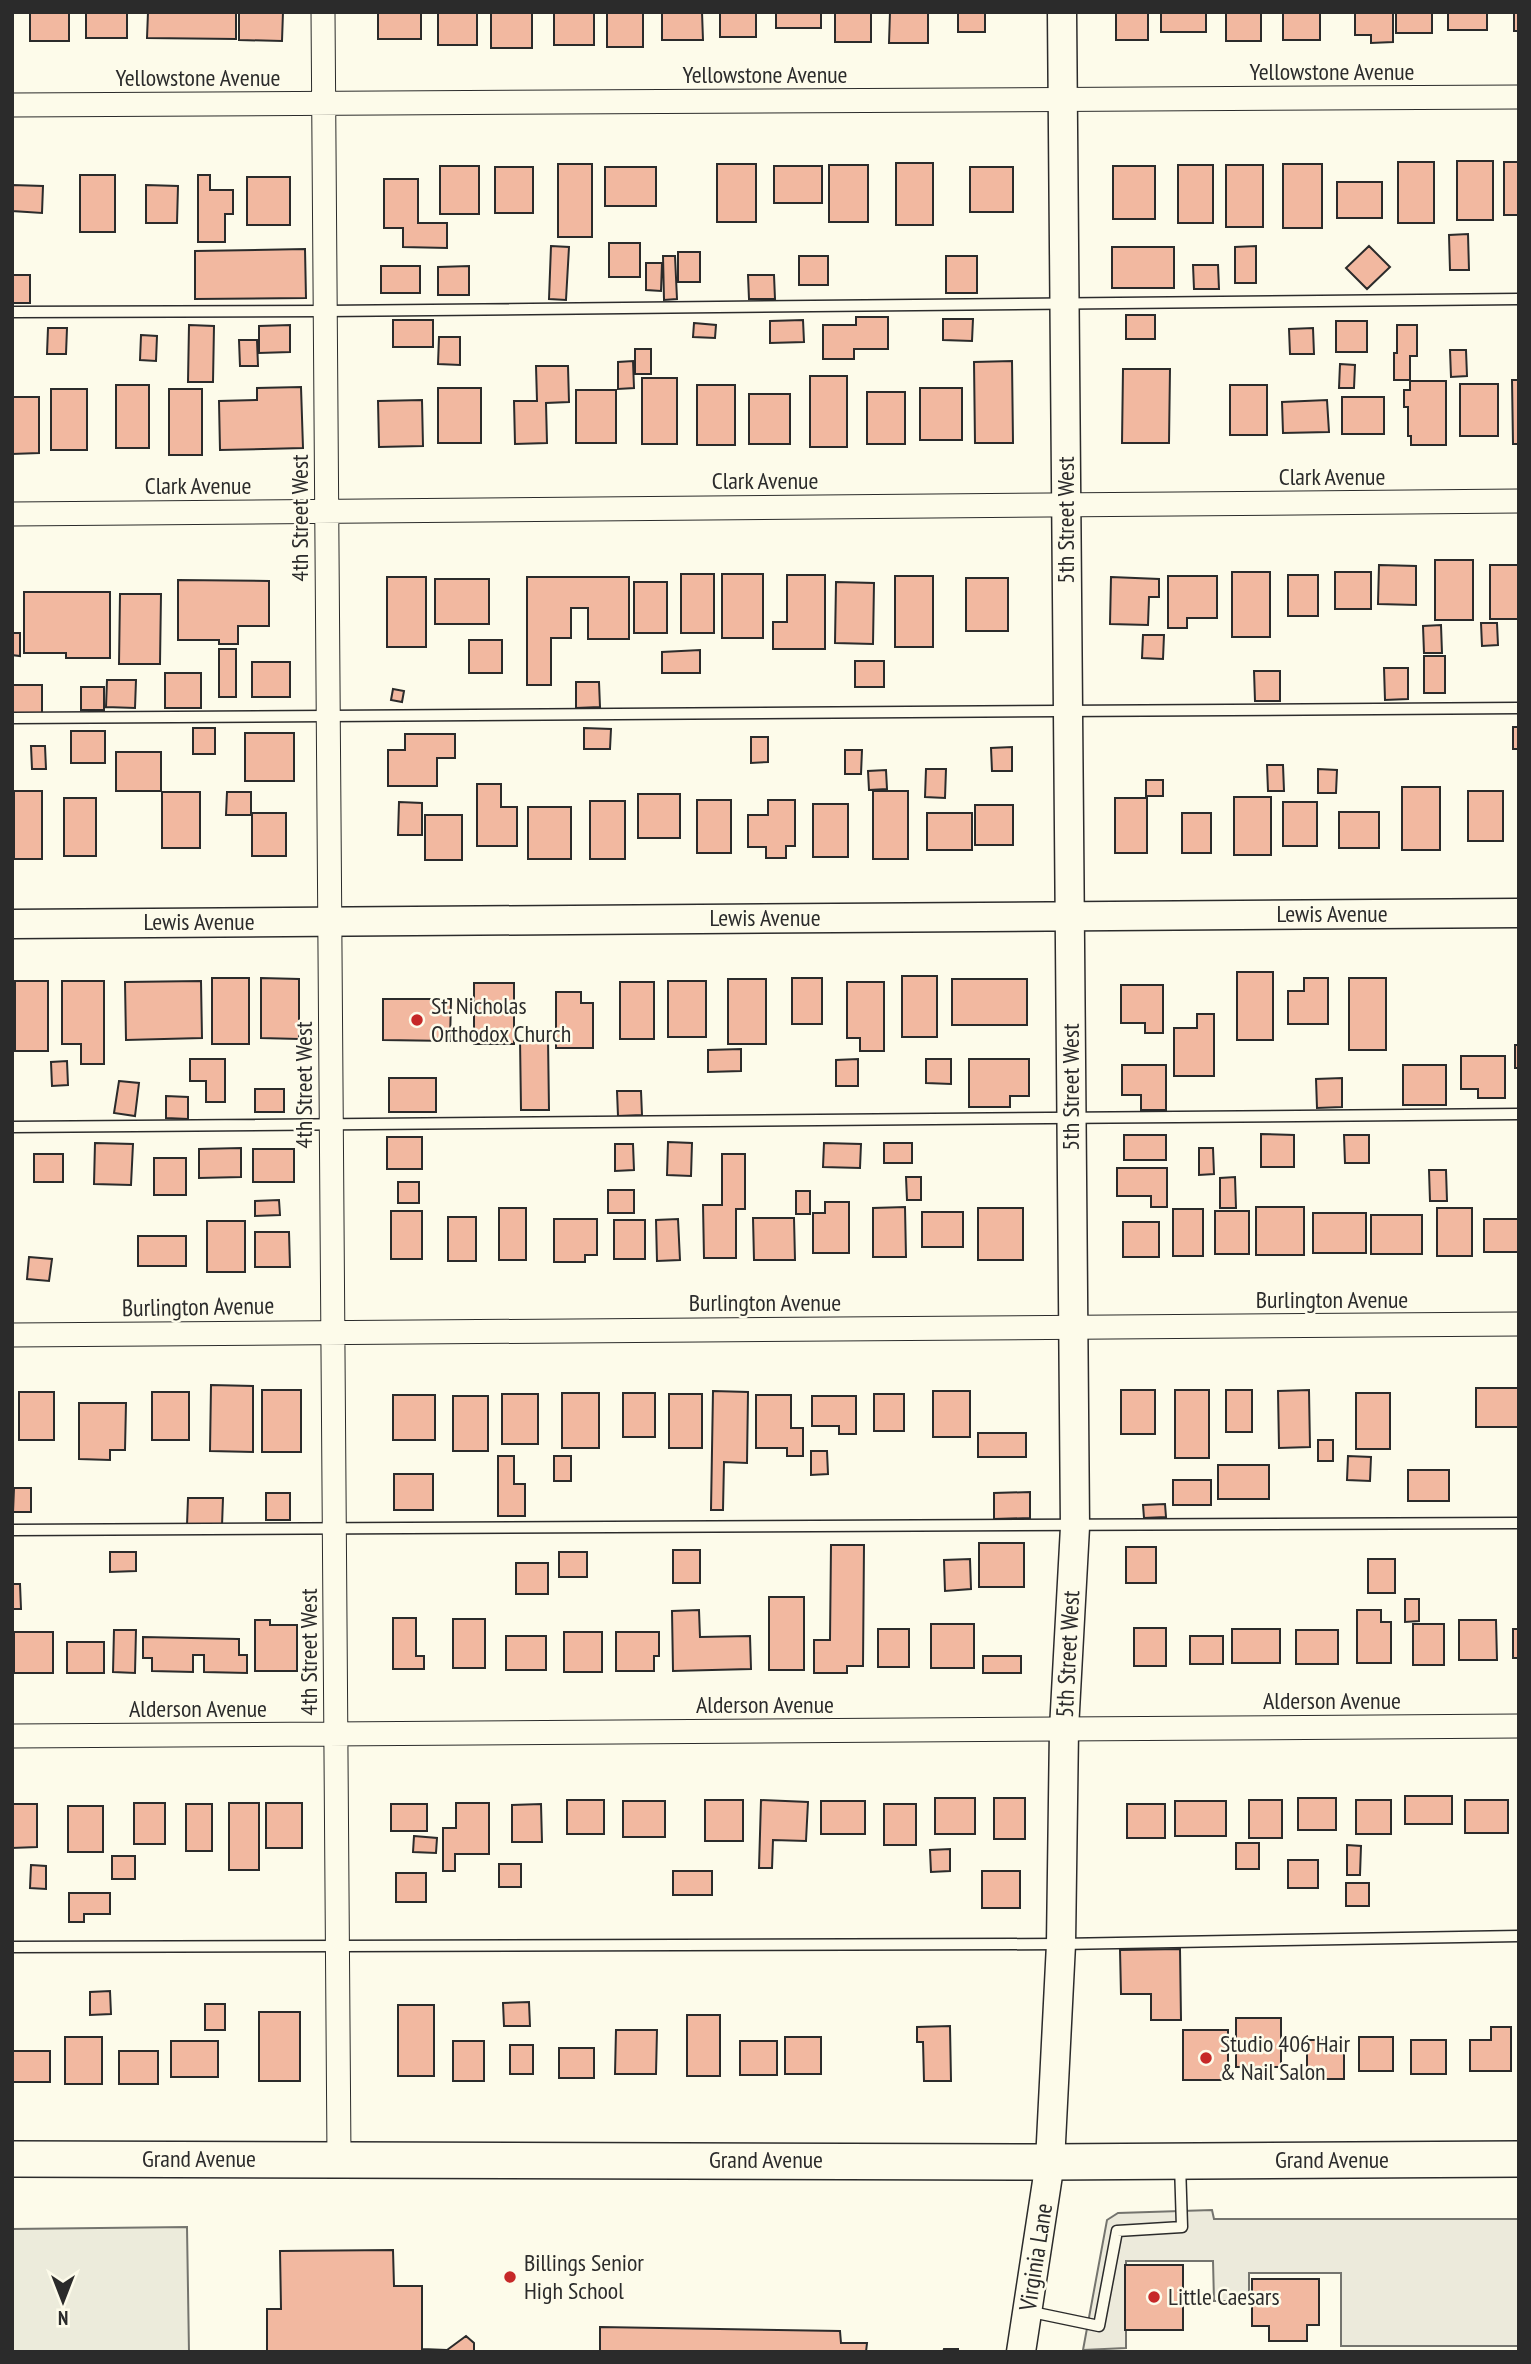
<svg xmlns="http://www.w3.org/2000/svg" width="1531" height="2364" viewBox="0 0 1531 2364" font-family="'PT Sans Narrow',sans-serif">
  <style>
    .green { fill: #ecebdb; stroke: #74746e; stroke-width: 2 }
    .parking { fill: #eceadb; stroke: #74746e; stroke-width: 2 }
    .building { fill: #f2b8a0; stroke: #2b2b2b; stroke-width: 2 }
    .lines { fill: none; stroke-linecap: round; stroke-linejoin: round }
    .service-casing { stroke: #2b2b2b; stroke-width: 13 }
    .minor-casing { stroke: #2b2b2b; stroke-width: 25 }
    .tertiary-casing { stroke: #2b2b2b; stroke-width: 31 }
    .primary-casing { stroke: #2b2b2b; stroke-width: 38 }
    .service { stroke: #fdfbea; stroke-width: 10 }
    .minor { stroke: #fdfbea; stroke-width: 23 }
    .tertiary { stroke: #fdfbea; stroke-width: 28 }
    .primary { stroke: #fdfbea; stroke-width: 35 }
    .poi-dot { fill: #c62828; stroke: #fdfbea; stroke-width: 2.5 }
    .labels { text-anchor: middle; stroke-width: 5; stroke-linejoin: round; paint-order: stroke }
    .street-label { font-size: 24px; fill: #2b2b2b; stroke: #fdfbea }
    .poi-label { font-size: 24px; fill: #2b2b2b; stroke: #fdfbea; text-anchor: start }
  </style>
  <rect width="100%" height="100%" fill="#fdfbea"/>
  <path class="green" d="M187,2227l2,125h-177v-123z"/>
  <path class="parking" d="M1212,2210l2,9h305v127h-178v-73h-92v28h-35l-1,-40h-87v87l-43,2 24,-130 11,-7z"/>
  <path class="building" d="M30,12h39v29h-39z
    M86,12h41v26h-41z
    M148,12h88v27l-89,-1z
    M239,12h44l-1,29 -43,-1z
    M378,12h43v27h-43z
    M438,12h39v33h-39z
    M491,12h41v36h-41z
    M554,12h40v33h-40z
    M607,12h36v35h-36z
    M662,12h40l1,28h-41z
    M720,12h36v25h-36z
    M776,12h45v16h-45z
    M835,12h36v30h-36z
    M890,12h38v31h-39z
    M958,12h27v20h-27z
    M1116,12h32v28h-32z
    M1161,12h45v20h-45z
    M1226,12h35v29h-35z
    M1283,12h37v28h-37z
    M1355,12h38v30l-22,1v-8h-16z
    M1396,12h36v21h-36z
    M1448,12h39v18h-39z
    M1514,12h5v19h-5z
    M1457,161h36v59h-36z
    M1398,162h36v61h-36z
    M1504,162h15v53h-15z
    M896,163h37v62h-37z
    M558,164h34v73h-34z
    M717,164h39v58h-39z
    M1283,164h39v64h-39z
    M829,165h39v57h-39z
    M1178,165h35v58h-35z
    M1226,165h37v62h-37z
    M440,166h39v48h-39z
    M774,166h48v37h-48z
    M1113,166h42v53h-42z
    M495,167h38v46h-38z
    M605,167h51v39h-51z
    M970,167h43v45h-43z
    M80,175h35v57h-35z
    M198,175h12v15h23v24h-8v28h-27z
    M247,177h43v48h-43z
    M384,179h34v44h29v25l-44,-1v-19h-19z
    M1337,182h45v36h-45z
    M12,185l31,1 -1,27 -30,-2z
    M146,185l32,1 -1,37h-31z
    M1468,234l1,36h-19l-1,-35z
    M609,243h31v34h-31z
    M551,246l18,1 -3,53 -17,-1z
    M1256,246v37h-21v-36z
    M1369,246l21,21 -23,22 -21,-21z
    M1112,247h62v41h-62z
    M305,249l1,49 -111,1v-48z
    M678,252h22v30h-22z
    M663,256h12l2,43 -13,1z
    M799,256h29v29h-29z
    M946,256h31v37h-31z
    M646,263h16l-1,28 -15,-1z
    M1193,265h25l1,24h-25z
    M381,266h39v27h-39z
    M469,266v29h-31v-28z
    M12,275h18v28h-18z
    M748,275h26l1,24h-26z
    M1126,315h29v24h-29z
    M856,317h32v32h-34v10h-31v-34h33z
    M943,319h30l-1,22 -29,-1z
    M393,320h40v27h-40z
    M803,320l1,22 -34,1v-22z
    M1336,321h31v31h-31z
    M694,323l22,2 -1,13 -22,-1z
    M189,325l25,1 -1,56h-25z
    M290,325v27l-31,1v-27z
    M1397,325h20v31h-7v24h-16v-27h3z
    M48,328h19l-1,26h-19z
    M1313,328l1,26h-24l-1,-25z
    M141,335l16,1 -1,25 -16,-1z
    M439,337h21v28l-22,-1z
    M239,340h18l1,26h-18z
    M635,349h16v25h-16z
    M1450,350h16l1,26 -16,1z
    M633,361l1,27 -16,1v-27z
    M1012,361l1,82h-38l-1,-81z
    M1340,364l15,1 -1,23h-15z
    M536,366h32l1,36 -23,1 1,40 -32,1 -1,-43h23z
    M1123,369h47l-1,74h-47z
    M810,376h37v71h-37z
    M642,378h35v66h-35z
    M1512,380h7v64h-6z
    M1410,381h36v64h-35v-9h-3v-29h-4v-17h6z
    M1460,384h38v52h-38z
    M116,385h33v63h-33z
    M697,385h38v60h-38z
    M1230,385h37v50h-37z
    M301,387l2,61 -83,2 -1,-49 38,-1v-12z
    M438,388h43v55h-43z
    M920,388h42v52h-42z
    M51,389h36v61h-36z
    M169,389h33v66h-33z
    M576,390h40v53h-40z
    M867,392h38v52h-38z
    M749,394h41v50h-41z
    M12,397h27v56l-27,1z
    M1342,397h42v37h-42z
    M422,400l1,46 -44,1 -1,-46z
    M1327,400l2,32 -46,1 -1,-31z
    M1435,560h38v60h-38z
    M1379,565l37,1v39l-38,-1z
    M1490,565h29v54h-29z
    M1232,572h38v65h-38z
    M1335,572h36v37h-36z
    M681,574h33v59h-33z
    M722,574h41v64h-41z
    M787,575h38v74h-52v-27h14z
    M1288,575h30v41h-30z
    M895,576h38v71h-38z
    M1168,576h49v42h-30v10h-19z
    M387,577h39v70h-39z
    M527,577h102v62h-41v-31h-17v30h-20v47h-24z
    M1111,577l48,2v18h-10l-1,28 -38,-1z
    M966,578h42v53h-42z
    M435,579h54v45h-54z
    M178,580l91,1v45h-31v18h-19v-4h-41z
    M634,582h33v51h-33z
    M836,582l38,1 -1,61 -38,-1z
    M24,592h86v66h-44v-5h-42z
    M120,594h41l-1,70h-41z
    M1481,623h16l1,22 -16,1z
    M1441,625l1,28h-18l-1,-27z
    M12,633h8v23l-8,-1z
    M1143,635h21l-1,24 -21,-1z
    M469,640h33v33h-33z
    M219,649h17v48h-17z
    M700,650v23h-38v-21z
    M1424,656h21v37h-21z
    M855,661h29v26h-29z
    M252,662h38v35h-38z
    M1384,668h24v31l-23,1z
    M1254,671h26v30h-25z
    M165,673h36v35h-36z
    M107,680h29l-1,28 -29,-1z
    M576,682h23l1,25 -24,1z
    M12,685h30v28h-30z
    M81,687h23v23h-23z
    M393,689l11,2 -2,11 -11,-2z
    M1513,727h6v22h-6z
    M193,728h22v26h-22z
    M584,728l27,1 -1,20h-26z
    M71,731h34v32h-34z
    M245,733h49v48h-49z
    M405,734h50v24h-18v28h-49v-36h17z
    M751,737h17v25l-17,1z
    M31,746h14l1,23h-14z
    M1012,747v24h-20l-1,-23z
    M845,750h17l-1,24h-16z
    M116,752h45v39h-45z
    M1267,765h16l1,26h-16z
    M926,769h20l-1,29 -20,-1z
    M1318,769l19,1 -1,23h-18z
    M886,770l1,19 -18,1 -1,-19z
    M1146,780h17v16h-17z
    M477,784h24v23h16v39h-40z
    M1402,787h38v63h-38z
    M14,791h28v68h-28z
    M873,791h35v68h-35z
    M1468,791h35v50h-35z
    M162,792h38v56h-38z
    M227,792h24v23h-25z
    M638,794h42v44h-42z
    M1234,797h37v58h-37z
    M64,798h32v58h-32z
    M1115,798h32v55h-32z
    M697,800h34v53h-34z
    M768,800h27v46h-9v12h-20v-11h-18v-32h20z
    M590,801h35v58h-35z
    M399,802l23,1v32h-24z
    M1283,802h34v44h-34z
    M813,804h35v53h-35z
    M975,805h38v40h-38z
    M528,807h43v52h-43z
    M1339,812h40v36h-40z
    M252,813h34v43h-34z
    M927,813h45v37h-45z
    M1182,813h29v40h-29z
    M425,815h37v45h-37z
    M1237,972h36v68h-36z
    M902,976h35v61h-35z
    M212,978h37v66h-37z
    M261,978l38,1v60l-38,-1z
    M792,978h30v46h-30z
    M1304,978h24v46h-40v-33h16z
    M1349,978h37v72h-37z
    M728,979h38v65h-38z
    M952,979h75v46h-75z
    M15,981h33v70h-33z
    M62,981h42v83h-23v-20h-19z
    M201,981l1,57 -76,2 -1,-58z
    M668,981h38v56h-38z
    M620,982h34v57h-34z
    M847,982h37v69h-24v-13h-13z
    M474,983h40v61h-40z
    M1121,985h42v48h-18v-10h-24z
    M556,992h25v11h12v45h-37z
    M383,999h68l-1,42 -67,-1z
    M1197,1014h17v62h-40v-48h23z
    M548,1038l1,72h-28l-1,-71z
    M1515,1045h4v23h-4z
    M741,1049v22l-33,1v-22z
    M1461,1056h44v42h-27v-9h-17z
    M190,1059h35v43h-19v-21h-16z
    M858,1059v27h-22v-26z
    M926,1059h25v25l-25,-1z
    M969,1059h60v37h-19v11h-41z
    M67,1061l1,24 -16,1 -1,-24z
    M1122,1065h44v45h-25v-15h-19z
    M1403,1065h43v40h-43z
    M389,1078h47v34h-47z
    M1342,1078v29l-25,1 -1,-29z
    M119,1081l20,2 -4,33 -21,-3z
    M255,1089h29v23h-29z
    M617,1091h24l1,24 -24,1z
    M166,1096l22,1v22l-22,-1z
    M1261,1134l33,1v32h-33z
    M1124,1135h42v25h-42z
    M1344,1135h25v28h-24z
    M387,1137h35v32h-35z
    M668,1142l24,1 -1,33 -24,-1z
    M95,1143l38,1 -2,41 -37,-1z
    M824,1143l37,1 -1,24 -37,-1z
    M884,1143h28v20h-28z
    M615,1144h18l1,26 -19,1z
    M241,1148v29l-42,1v-29z
    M1199,1148h14l1,26 -15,1z
    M253,1149h41v33h-41z
    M34,1154h29v28h-29z
    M722,1154h23v55h-9v49h-32l-1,-53h19z
    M154,1158h32v37h-32z
    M1117,1168h50v39h-16v-11h-34z
    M1429,1170h17l1,31h-17z
    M906,1177h15v23h-14z
    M1235,1177l1,31h-16v-30z
    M398,1182h21v21h-21z
    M608,1190h26v23h-26z
    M796,1191h14v23h-14z
    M279,1200l1,15 -25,1v-15z
    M825,1202h24v51h-36v-40h12z
    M905,1207l1,50h-33v-49z
    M1256,1207h48v48h-48z
    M499,1208h27v52h-27z
    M978,1208h45v52h-45z
    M1437,1208h35v48h-35z
    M1173,1209h30v47h-30z
    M391,1211h31v48h-31z
    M1215,1211h34v43h-34z
    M922,1212h41v35h-41z
    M1313,1213h53v40h-53z
    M1371,1215h51v39h-51z
    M448,1217h28v44h-28z
    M753,1218h41l1,42h-41z
    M554,1219h43v36h-12v7h-31z
    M678,1219l2,41 -23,1 -1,-41z
    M1484,1219h35v33h-35z
    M614,1220h31v39h-31z
    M207,1221h38v51h-38z
    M12,1222h1v55h-1z
    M1123,1222h36v35h-36z
    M255,1232h34l1,35h-35z
    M138,1236h48v30h-48z
    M29,1257l23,2 -3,22 -22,-2z
    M211,1385l42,1v66l-43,-1z
    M1476,1388h43v39h-43z
    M262,1390h39v62h-39z
    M1121,1390h34v44h-34z
    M1175,1390h34v68h-34z
    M1226,1390h26v42h-26z
    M1309,1390l1,57 -31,1 -1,-57z
    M713,1391l35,1 -1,71 -23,-1 -1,48h-12z
    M933,1391h37v46h-37z
    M19,1392h35v48h-35z
    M152,1392h37v48h-37z
    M562,1393h37v55h-37z
    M623,1393h32v44h-32z
    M1356,1393h34v56h-34z
    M502,1394h36v50h-36z
    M669,1394h33v54h-33z
    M874,1394h30v37h-30z
    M393,1395h42v45h-42z
    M756,1395h35v33h12v28h-16v-8h-31z
    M453,1396h35v55h-35z
    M812,1396h44v38h-17v-8h-27z
    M79,1403h47l-1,47h-15v10l-31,-1z
    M978,1433h48v24h-48z
    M1318,1440h15v21h-15z
    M811,1451h16l1,23 -17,1z
    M498,1456h16v28h11v32h-27z
    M554,1456h17v25h-17z
    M1348,1456l23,1 -1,24 -23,-1z
    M1218,1465h51v34h-51z
    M1408,1470h41v31h-41z
    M394,1474h39v36h-39z
    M1173,1480h38v25h-38z
    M14,1488h17v24h-18z
    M1030,1492v26l-36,1v-26z
    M266,1493h24v27h-24z
    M188,1498h35l-1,28 -35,-1z
    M1165,1504l1,13 -22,1 -1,-13z
    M979,1543h45v44h-45z
    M831,1545h33l-1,121h-16v7h-33v-33h16z
    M1126,1547h30v36h-30z
    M673,1550h27v33h-27z
    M110,1552h26v19l-26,1z
    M559,1552h28v25h-28z
    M970,1559l1,30 -26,2 -1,-31z
    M1368,1559h27v34h-27z
    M516,1563h32v31h-32z
    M12,1584h8l1,25h-9z
    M769,1597h35v73h-35z
    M1405,1599h14v22l-14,1z
    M699,1610l1,27 50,-1 1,33 -78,2 -1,-60z
    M1357,1610h24v12h10v41h-34z
    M393,1618h23v38h8v13h-31z
    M453,1619h32v49h-32z
    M255,1620h15v5h27v46h-42z
    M1459,1620h37l1,40h-38z
    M931,1624h43v44h-43z
    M1413,1624h31v41h-31z
    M1134,1628h32v38h-32z
    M878,1629h31v38h-31z
    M1232,1629h48v34h-48z
    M1513,1629h6v29h-6z
    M114,1630h22l-1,43 -22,-1z
    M1296,1630h42v34h-42z
    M14,1632h39v41h-39z
    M564,1632h38v40h-38z
    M616,1632h43v24h-5v15h-38z
    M506,1636h40v34h-40z
    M1190,1636h33v28h-33z
    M143,1637l96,2v16h8v18l-43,-1v-17h-11v17l-41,-1v-13h-9z
    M67,1642h37v31h-37z
    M983,1656h38v17h-38z
    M1405,1796h47v28h-47z
    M935,1798h40v36h-40z
    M994,1798h31v41h-31z
    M1298,1798h38v32h-38z
    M567,1800h37v34h-37z
    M705,1800h38v41h-38z
    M761,1800l47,2 -2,39 -33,-1 -1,28h-13z
    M1249,1800h33v38h-33z
    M1356,1800h35v34h-35z
    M1465,1800h43v33h-43z
    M623,1801h42v36h-42z
    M821,1801h44v33h-44z
    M1175,1801h51v35h-51z
    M134,1803h31v41h-31z
    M229,1803h30v67h-30z
    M266,1803h36v45h-36z
    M456,1803h33v51h-34v17h-12v-43h13z
    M12,1804h25v43l-25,1z
    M186,1804h26v47h-26z
    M391,1804h36v27h-36z
    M541,1804l1,38h-30v-37z
    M884,1804h32v41h-32z
    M1127,1804h38v34h-38z
    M68,1806h35v46h-35z
    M414,1836l23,2 -1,15 -23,-1z
    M1236,1843h23v26h-23z
    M1347,1845l14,1 -1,29h-13z
    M950,1849v22l-19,1 -1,-22z
    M112,1856h23v23h-23z
    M1288,1860h30v28h-30z
    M499,1864h22v23h-22z
    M31,1865l15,1v23l-16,-1z
    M673,1871h39v24h-39z
    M982,1871h38v37h-38z
    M396,1873h30v29h-30z
    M1346,1883h23v23h-23z
    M69,1893h41v21h-26v8h-15z
    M1180,1949l1,71h-30v-26h-30l-1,-44z
    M110,1991l1,23 -21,1v-23z
    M529,2002l1,24h-26l-1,-23z
    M205,2004h20v26h-20z
    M398,2005h36v71h-36z
    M259,2012h41v69h-41z
    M687,2015h33v61h-33z
    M1236,2018h45v49h-45z
    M950,2026l1,55h-27l-1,-39h-6v-15z
    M1491,2027h20v44h-41v-31h21z
    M616,2030h41l-1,44h-41z
    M1183,2030h45v50h-45z
    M65,2037h37v47h-37z
    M785,2037h36v37h-36z
    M1359,2037h34v34h-34z
    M1307,2040h37v39h-37z
    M1411,2040h35v34h-35z
    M171,2041h47v36h-47z
    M453,2041h31v40h-31z
    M740,2041h37v34h-37z
    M510,2045h23v29h-23z
    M559,2048h35v30h-35z
    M12,2051h38v31h-38z
    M119,2051h39v33h-39z
    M393,2250l1,36h28v63l25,1 19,-14 8,7v9h-207v-43h14l-1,-58z
    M1125,2265h58v65h-58z
    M1252,2279h67v46h-12v16h-38v-15h-17z
    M600,2327l240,4 1,12h26l-1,9h-266z
    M944,2349h14v3h-15z"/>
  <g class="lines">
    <defs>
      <path id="service" d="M12,312l313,-1 1194,-12
        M12,718l1507,-10
        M12,1127l1507,-13
        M12,1530c502,-5 1005,-3 1507,-7
        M12,1947l1049,-3 458,-8
        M1027,2311l72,15 18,-95 65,-4 -2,-63"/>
      <path id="minor" d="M323,12l16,2146
        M12,105l1507,-8
        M12,514l1507,-13
        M12,1335l1507,-11
        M12,1736l1507,-10"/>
      <path id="tertiary" d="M12,924l1507,-11
        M1021,2352l29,-190 11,-218 3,-215 11,-202 -13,-1515"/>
      <path id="primary" d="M12,2159l1038,3 469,-3"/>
    </defs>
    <use href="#service" class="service-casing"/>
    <use href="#minor" class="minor-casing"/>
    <use href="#tertiary" class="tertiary-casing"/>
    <use href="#primary" class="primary-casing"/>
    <use href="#service" class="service"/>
    <use href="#minor" class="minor"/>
    <use href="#tertiary" class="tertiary"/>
    <use href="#primary" class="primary"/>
  </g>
  <g class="poi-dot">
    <circle cx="417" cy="1020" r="7"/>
    <circle cx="1206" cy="2058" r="7"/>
    <circle cx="510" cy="2277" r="7"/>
    <circle cx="1154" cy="2297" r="7"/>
  </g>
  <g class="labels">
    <g class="street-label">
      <text x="1332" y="80">Yellowstone Avenue</text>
      <text x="765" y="83">Yellowstone Avenue</text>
      <text x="198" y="86">Yellowstone Avenue</text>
      <text x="1332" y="485">Clark Avenue</text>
      <text x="765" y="489">Clark Avenue</text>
      <text x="198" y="494">Clark Avenue</text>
      <text transform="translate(300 518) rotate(-90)" y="8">4th Street West</text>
      <text transform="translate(1066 520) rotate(-90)" y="8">5th Street West</text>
      <text x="1332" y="922">Lewis Avenue</text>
      <text x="765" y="926">Lewis Avenue</text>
      <text x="199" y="930">Lewis Avenue</text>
      <text transform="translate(304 1085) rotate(-90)" y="8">4th Street West</text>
      <text transform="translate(1071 1087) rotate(-90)" y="8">5th Street West</text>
      <text x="1332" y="1308">Burlington Avenue</text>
      <text x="765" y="1311">Burlington Avenue</text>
      <text transform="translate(198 1307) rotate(-1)" y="8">Burlington Avenue</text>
      <text transform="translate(309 1652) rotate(-90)" y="8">4th Street West</text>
      <text transform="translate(1068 1654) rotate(-87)" y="8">5th Street West</text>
      <text x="1332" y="1709">Alderson Avenue</text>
      <text x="765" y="1713">Alderson Avenue</text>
      <text x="198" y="1717">Alderson Avenue</text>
      <text x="199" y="2167">Grand Avenue</text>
      <text x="766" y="2168">Grand Avenue</text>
      <text x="1332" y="2168">Grand Avenue</text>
      <text transform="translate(1036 2257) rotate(-81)" y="8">Virginia Lane</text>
    </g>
    <g class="poi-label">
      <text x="431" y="1014">St. Nicholas<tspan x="431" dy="28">Orthodox Church</tspan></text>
      <text x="1220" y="2052">Studio 406 Hair<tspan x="1220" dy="28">&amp; Nail Salon</tspan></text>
      <text x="524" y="2271">Billings Senior<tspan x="524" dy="28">High School</tspan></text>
      <text x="1168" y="2305">Little Caesars</text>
    </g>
  </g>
  <rect width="1531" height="2364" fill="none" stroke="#2b2b2b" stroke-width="28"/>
  <g transform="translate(63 2301) rotate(180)" stroke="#fdfbea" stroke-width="5" paint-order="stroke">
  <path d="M0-5L12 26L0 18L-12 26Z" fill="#2b2b2b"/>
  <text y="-10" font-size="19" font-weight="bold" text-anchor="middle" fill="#2b2b2b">N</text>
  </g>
</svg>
